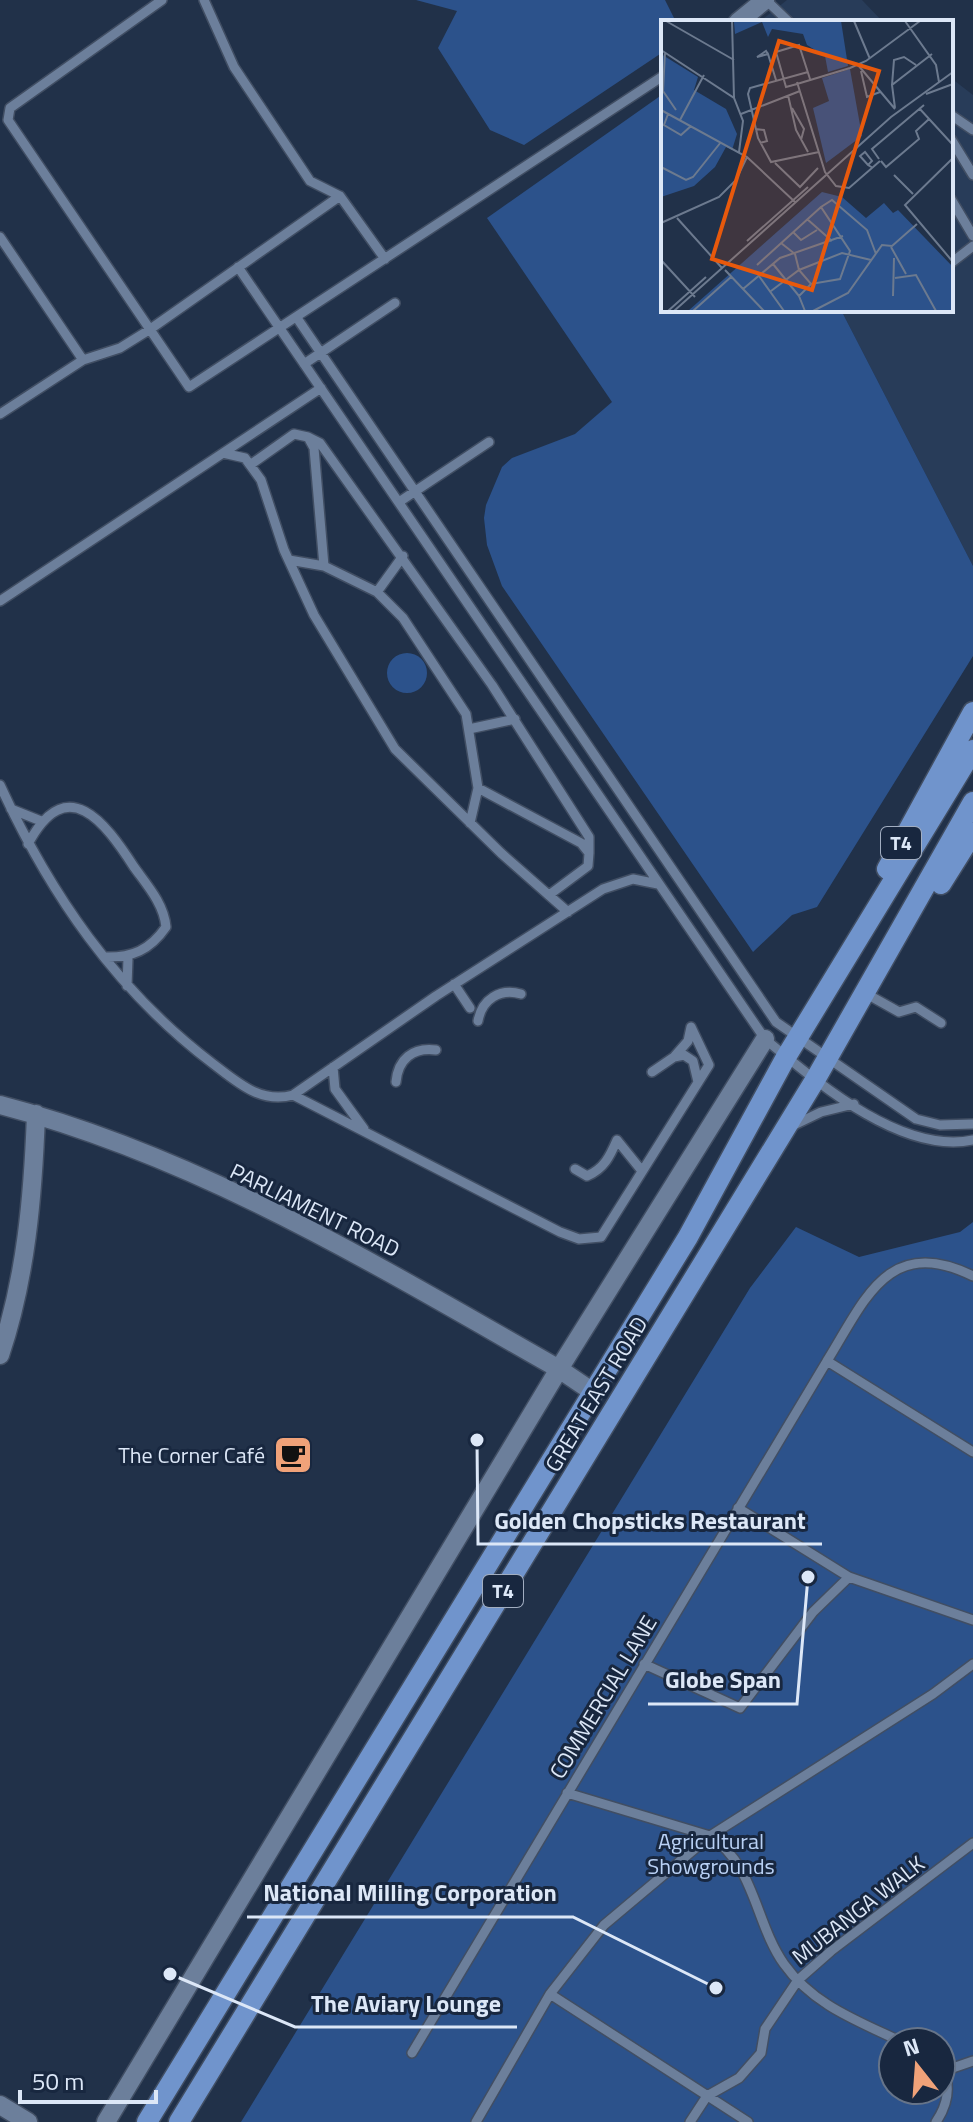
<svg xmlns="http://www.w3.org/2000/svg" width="973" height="2122" viewBox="0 0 973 2122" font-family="'Titillium Web',sans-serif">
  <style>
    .built { fill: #283c59 }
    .green { fill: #2c528b; fill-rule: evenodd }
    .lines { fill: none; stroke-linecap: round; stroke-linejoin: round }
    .lane-casing { stroke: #414e63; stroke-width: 12 }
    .street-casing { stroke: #414e63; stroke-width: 21 }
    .primary-casing { stroke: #414e63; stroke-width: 23 }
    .lane { stroke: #6c7f9b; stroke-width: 9 }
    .street { stroke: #6c7f9b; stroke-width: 18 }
    .primary { stroke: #7094cc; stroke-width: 20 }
    .labels { text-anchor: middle; stroke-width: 6; stroke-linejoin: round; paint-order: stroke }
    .shield { fill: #18273f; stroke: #a1adc0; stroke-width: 2 }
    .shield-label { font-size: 20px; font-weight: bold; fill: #dce7f7 }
    .street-label { font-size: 22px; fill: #dce7f7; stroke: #18273f }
    .poi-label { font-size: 22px; fill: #dce7f7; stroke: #18273f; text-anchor: end }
    .park-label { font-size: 22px; fill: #b9d1f5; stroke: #18273f }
    .inset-road { fill: none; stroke: #6c7a8f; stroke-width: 2 }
    .view { fill: #e8590c; fill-opacity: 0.15; stroke: #e8590c; stroke-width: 4 }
    .inset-edge { fill: none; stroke: #dce7f7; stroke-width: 4 }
    .leader { fill: none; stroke: #dce7f7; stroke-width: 3 }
    .callout-dot { fill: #dce7f7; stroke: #18273f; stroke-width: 3 }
    .callout-label { font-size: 24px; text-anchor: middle; font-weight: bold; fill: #dce7f7; stroke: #18273f; stroke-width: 6; stroke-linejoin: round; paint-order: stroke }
  </style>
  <rect width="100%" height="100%" fill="#213149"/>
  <path class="built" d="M787,0h75l21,22h-124z
    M951,78l22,17v471l-132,-256h110z"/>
  <path class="green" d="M416,0h249l11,22h-13v30l-139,93 -34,-15 -52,-82 19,-37z
    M663,94v216h178l132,256v90l-156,251 -25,8 -39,37 -251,-366 -15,-41 -3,-27 2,-13 16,-38 10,-9 63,-24 37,-32 -125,-184z
    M387 673a20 20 0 1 1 40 0a20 20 0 1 1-40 0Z
    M973,1222v900h-732l509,-834 46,-61 63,30 101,-25zM893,2042h48v48h-48z"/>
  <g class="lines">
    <defs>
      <path id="lane" d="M162,0l-152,108 -2,12 181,267 474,-311
        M204,0l30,67 76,114 30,15 45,63
        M766,0l23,22
        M951,115l22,15
        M951,139l22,36
        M951,199l22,37
        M0,237l83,123
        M951,263l22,-17
        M238,267l527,772c52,43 136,116 208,101
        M297,318l479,704 140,97 24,6 33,-1
        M304,364l91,-61
        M0,414l83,-54 37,-12 29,-18 191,-134
        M308,437l12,6 172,242 97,152v16
        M223,453l22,5 16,22 23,70 30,65 81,134 106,104 67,59
        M250,465l44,-31 14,3 6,11 10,118
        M399,502l90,-60
        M289,560l35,6 53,26 26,26 63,96 12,74 -8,35
        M377,592l26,-36
        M0,601l321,-213
        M469,729l46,-10
        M0,785c50,109 116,205 212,278 25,19 48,41 81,32l143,-99 167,-107 30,-10 25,5
        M478,788l103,55 8,10 -1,13 -39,29
        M11,809l30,12
        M28,844c39,-73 77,-22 106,23 13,18 30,37 32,60 -16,23 -34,31 -62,30
        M454,984l16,24
        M127,986l1,-28
        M865,993l34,19 17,-5 25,16
        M478,1021c4,-22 22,-33 43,-27
        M674,1057l14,-16 3,-14
        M333,1067l2,22 29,40
        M652,1072l22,-15 10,-2 9,6 5,21
        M396,1082c2,-23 17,-35 40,-32
        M293,1095l267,137 19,7 22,-2 108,-172 -18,-38
        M794,1125l27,-13 33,-8
        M575,1169l12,7c17,-7 23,-20 30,-36l25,31
        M973,1276c-85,-42 -108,24 -146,85l146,91
        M738,1508l111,69 124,43
        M644,1664l96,44 73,-96 36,-35
        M567,1793l143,43c45,29 45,87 74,128 29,41 74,57 118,78
        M550,1994l198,128
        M412,2053l415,-692
        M944,2071l29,-10
        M476,2122l74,-128 54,-69 106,-89 223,-142 40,-30
        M690,2122l17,-26 32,-18 22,-25 4,-24 33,-49 33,-29 142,-108
        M936,2122c12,-18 16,-36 5,-56"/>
      <path id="street" d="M738,22l27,-22
        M0,1105c200,52 381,163 559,264l34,23
        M0,1355c26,-77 33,-159 36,-241
        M0,2105l28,17
        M106,2122l453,-753 206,-330"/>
      <path id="primary" d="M887,869l86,-157
        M941,884l32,-51
        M147,2122l541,-885 98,-180 187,-307
        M179,2122l636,-1042 158,-278"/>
    </defs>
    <use href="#lane" class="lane-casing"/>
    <use href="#street" class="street-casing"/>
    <use href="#primary" class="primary-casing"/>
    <use href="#lane" class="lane"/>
    <use href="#street" class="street"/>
    <use href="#primary" class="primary"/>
  </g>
  <defs>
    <symbol id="cafe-square" viewBox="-11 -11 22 22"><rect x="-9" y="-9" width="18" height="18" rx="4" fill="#f0a279" stroke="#18273f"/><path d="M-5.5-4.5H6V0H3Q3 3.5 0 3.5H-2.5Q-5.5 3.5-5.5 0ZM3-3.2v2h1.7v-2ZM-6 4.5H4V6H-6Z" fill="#111"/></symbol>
  </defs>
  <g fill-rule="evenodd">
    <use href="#cafe-square" x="271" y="1433" width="44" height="44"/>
  </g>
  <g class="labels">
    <g class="shield">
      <rect x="881" y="827" width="40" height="32" rx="6"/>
      <rect x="483" y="1575" width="40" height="32" rx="6"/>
    </g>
    <g class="shield-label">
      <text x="901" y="850">T4</text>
      <text x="503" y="1598">T4</text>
    </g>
    <g class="street-label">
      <text transform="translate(315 1210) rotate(26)" y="8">PARLIAMENT ROAD</text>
      <text transform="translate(596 1394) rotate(-59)" y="8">GREAT EAST ROAD</text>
      <text transform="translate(603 1697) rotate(-59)" y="8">COMMERCIAL LANE</text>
      <text transform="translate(858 1910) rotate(-38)" y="8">MUBANGA WALK</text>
    </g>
    <g class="poi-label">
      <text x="265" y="1463">The Corner Café</text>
    </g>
    <g class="park-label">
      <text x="711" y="1849">Agricultural<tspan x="711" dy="25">Showgrounds</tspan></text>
    </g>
  </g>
  <g transform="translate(661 20)">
    <rect width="292" height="292" fill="#213149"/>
    <path d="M180,1l7,45 -20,6 -3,-16 -18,-11 -4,-11 -31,-5 -4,8 -6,-15 -27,12 -1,-12zM0,34l37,23 -4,13 32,19 11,25 -5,16 -6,-3 -11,20 -21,19 -33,11zM189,49l12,67 -36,27 -13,-55 16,-7 -7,-23zM161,172l20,5 24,21 18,-15 9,10 5,-3 55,57 -1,44h-264z" fill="#2c528b"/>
    <path class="inset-road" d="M5,1l68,39M71,1l2,77M193,1l16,38M244,1l31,44 3,17M0,30l73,48 9,23 -4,31M4,32l-2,39 13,19M107,34l-2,-3 -9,6 11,-3 8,26M197,45l37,44M200,51l6,26 13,-5M147,52l-58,16 -2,6 10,44 13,24 48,-10M149,59l-11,-34 -23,7 10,35 11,-3 53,-16 16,-7 54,-40M136,62l28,90 11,14 13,2 31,-27M231,65l2,-25 10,-3 12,8M265,74l27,-10M127,75l8,35 12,22M131,88l12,21 -3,11M234,88l-3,-23 40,-31M258,88l34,37M0,90l86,47 48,45M7,94l-4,11 17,10 10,-9M80,94l59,-23M19,100l24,-45M94,109l9,1 3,11 -7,2M292,138l-48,47 48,57M218,139l-7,-10 52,-44M220,141l5,6 33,-28 -3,-8 13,-12M114,143l25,24 18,-19M207,145l4,-4 -7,-9 -5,4 8,9 5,3M0,147l25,13 7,-3 28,-35M233,155l19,19M16,198l45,50M146,199l25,22M0,203l58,-26 17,-17 11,-23M132,212l8,8 16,-10M86,221l61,-54M120,223l14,11 4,16 12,14 29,-5 10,-28 -29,-44 11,-7 35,30 9,24M230,227l15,27M0,240l34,37M112,244l26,32M96,245l64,-58M64,250l39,41M98,256l25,35M234,258l21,-3 20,36M82,269l37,-31 63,-22M110,271l28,-21 43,-17 29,7M232,276l1,-38M7,291l38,-34M13,291l217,-194 62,-45M32,291l38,-34M144,291l-6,-15 12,-12M152,291l35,-18 34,-48 10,1 25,-22"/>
    <path class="view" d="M118,21l100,30 -67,219 -100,-31z"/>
    <rect width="292" height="292" class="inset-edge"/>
  </g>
  <path class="leader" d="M477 1440L478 1544H822M808 1577L797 1704H648M716 1988L573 1917H247M170 1974L295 2027H517"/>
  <g class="callout-dot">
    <circle cx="477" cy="1440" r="8"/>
    <circle cx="808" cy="1577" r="8"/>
    <circle cx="716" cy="1988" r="8"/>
    <circle cx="170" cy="1974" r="8"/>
  </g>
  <g class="callout-label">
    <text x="650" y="1529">Golden Chopsticks Restaurant</text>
    <text x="723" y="1688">Globe Span</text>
    <text x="410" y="1901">National Milling Corporation</text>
    <text x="406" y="2012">The Aviary Lounge</text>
  </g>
  <g transform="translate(917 2066) rotate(343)"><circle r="38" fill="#18273f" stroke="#667489" stroke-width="2"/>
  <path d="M0-6L14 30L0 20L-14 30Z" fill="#f0a279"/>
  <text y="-12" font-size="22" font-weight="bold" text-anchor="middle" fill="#dce7f7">N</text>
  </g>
  <path d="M20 2090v12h136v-12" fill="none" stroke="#dce7f7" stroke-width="4"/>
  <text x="32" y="2090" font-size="24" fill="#dce7f7" stroke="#18273f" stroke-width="6" paint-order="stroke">50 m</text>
</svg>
